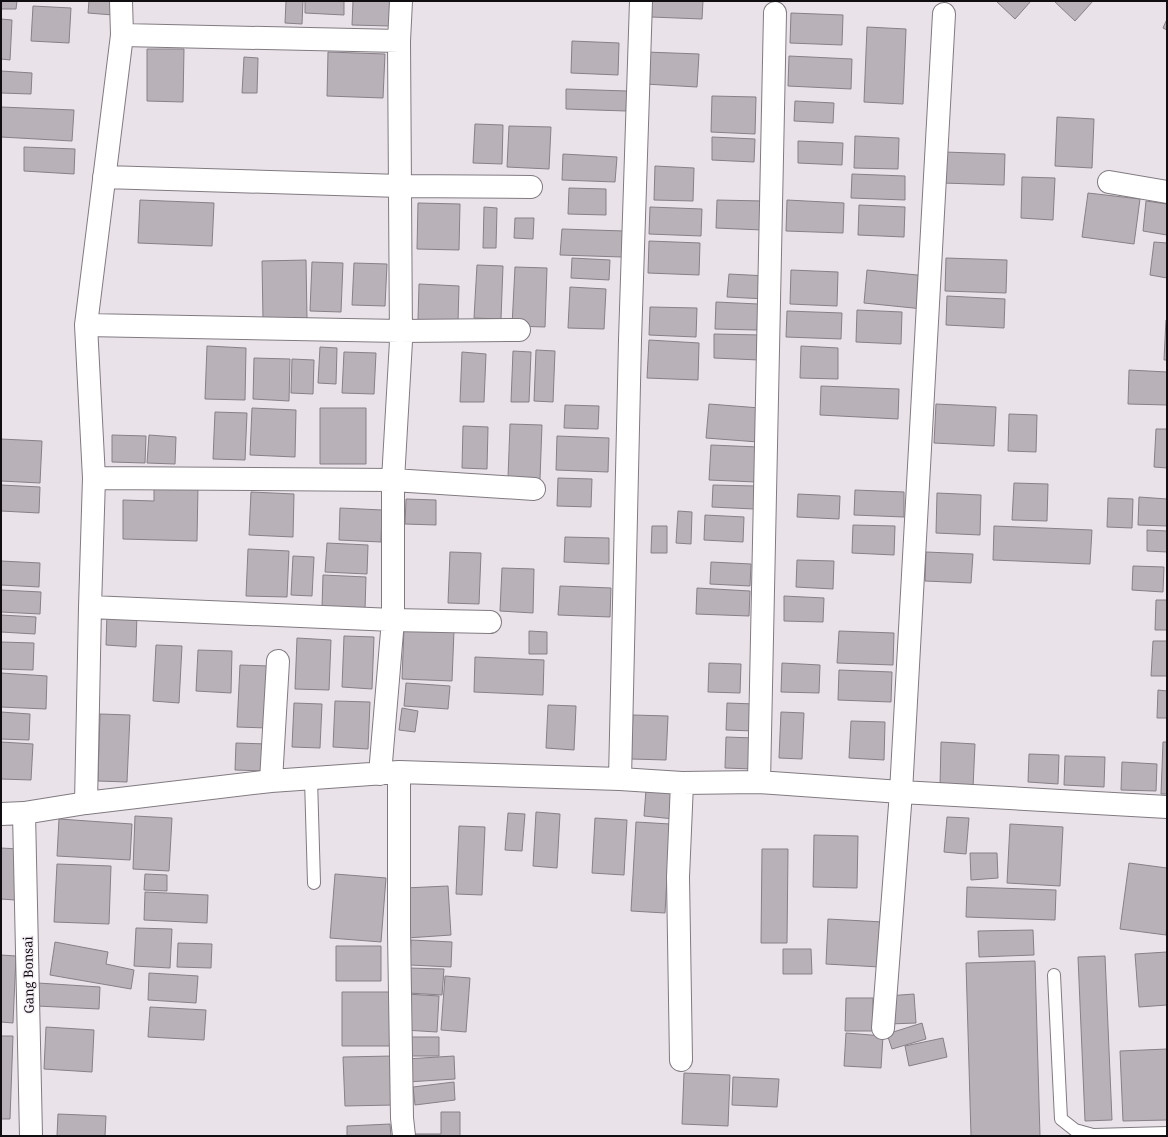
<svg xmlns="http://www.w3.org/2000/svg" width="1168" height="1137" viewBox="0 0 1168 1137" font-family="'Noto Serif',serif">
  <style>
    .building { fill: #b8b2b8; stroke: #878187 }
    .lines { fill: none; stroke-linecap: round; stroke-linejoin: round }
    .lane-casing { stroke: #817b80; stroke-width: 14 }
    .street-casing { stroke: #817b80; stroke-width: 24 }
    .lane { stroke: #fff; stroke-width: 12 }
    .street { stroke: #fff; stroke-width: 22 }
    .labels { text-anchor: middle; stroke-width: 3; stroke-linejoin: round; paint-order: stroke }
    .street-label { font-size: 13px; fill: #100e10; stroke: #f6f0f6 }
  </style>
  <rect width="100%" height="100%" fill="#e9e3e9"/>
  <path class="building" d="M1,1h16l-1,8h-15z
    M89,1h25l-1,14 -25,-2z
    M286,1h17l-1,23 -17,-1z
    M305,1h39v14l-39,-2z
    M353,1h38l-1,25 -38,-1z
    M651,1h52l-1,18 -51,-2z
    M996,1h35l-16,18z
    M1054,1h39l-18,20z
    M33,6l38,2 -2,35 -38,-2z
    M791,13l52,2 -1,30 -52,-2z
    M1,19l11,1 -2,40 -9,-1z
    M1167,19v11l-4,-2z
    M867,27l39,2 -3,75 -39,-2z
    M572,41l47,2 -1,32 -47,-2z
    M147,49h37l-1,53 -36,-1z
    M328,52l57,2 -2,44 -56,-2z
    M646,52l53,2 -2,33 -52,-3z
    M789,56l63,3 -1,30 -63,-3z
    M244,57l14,1 -1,35h-15z
    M1,71l31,2 -1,21 -30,-1z
    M566,89l61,2 -1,20 -60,-2z
    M712,96l44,1 -1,37 -44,-2z
    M795,101l39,2 -1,20 -39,-2z
    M1,107l73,3 -2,31 -71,-4z
    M1057,117l37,2 -2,49 -37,-2z
    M475,124l28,1 -1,39 -29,-1z
    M509,126l42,1 -2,42 -42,-2z
    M855,136l44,2 -1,31 -44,-1z
    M712,137l43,2 -1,23 -42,-2z
    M798,141l45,2 -1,22 -44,-2z
    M24,147l51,2 -1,25 -50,-3z
    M944,152l61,2 -1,31 -61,-2z
    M563,154l54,3 -2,25 -53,-2z
    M655,166l39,2 -1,33 -39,-1z
    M852,174l53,2v24l-54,-2z
    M1022,177l33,1 -2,42 -32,-2z
    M569,188l37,1v26l-38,-1z
    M1088,193l52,6 -6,45 -52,-7z
    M140,200l74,3 -2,43 -74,-3z
    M717,200l46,1 -1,29 -46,-2z
    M787,200l57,3 -1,30 -57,-2z
    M1146,201l21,3v31l-24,-4z
    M418,203l42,1 -1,46 -42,-1z
    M859,205l46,2 -1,30 -46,-2z
    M484,207l13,1 -1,40h-13z
    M650,207l52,2 -1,27 -52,-2z
    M515,218h19l-1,21 -19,-1z
    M562,229l62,2 -2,26 -62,-2z
    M649,241l51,2 -1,32 -51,-2z
    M1154,242l13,1v35l-17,-3z
    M572,258l38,2 -1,20 -38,-2z
    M946,258l61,2 -1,33 -61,-2z
    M306,260l1,59 -44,1 -1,-59z
    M312,262l31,1 -2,49 -31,-1z
    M354,263l33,1 -2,42 -33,-1z
    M477,265l26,1 -2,53 -27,-1z
    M515,267l32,1 -2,59 -33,-1z
    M791,270l47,2 -1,34 -47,-2z
    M867,270l60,6 -4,33 -59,-6z
    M729,274l38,2 -1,23 -39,-2z
    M419,284l40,2 -1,36 -40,-2z
    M570,287l36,2 -2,40 -36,-1z
    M947,296l58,3 -1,29 -58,-3z
    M716,302l42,2 -1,26 -42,-1z
    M650,307l47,1 -1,29 -47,-2z
    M857,310l45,2 -1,32 -45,-2z
    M787,311l55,2 -1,26 -55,-2z
    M1166,320h1v40h-3z
    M714,334l46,1 -1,25 -45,-2z
    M649,340l50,3 -1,37 -51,-2z
    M207,346l39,2 -1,52 -40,-1z
    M801,346l37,2v31l-38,-1z
    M320,347l17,1 -1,36 -18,-1z
    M536,350l19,1 -2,51 -19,-1z
    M513,351l18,1 -2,50h-18z
    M344,352l32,1 -2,41 -32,-1z
    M462,352l24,2 -2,48h-24z
    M254,358l36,1 -1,42 -36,-2z
    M292,359l22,1 -1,34 -22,-1z
    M1129,370l38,2v33l-39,-1z
    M821,386l78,3 -1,30 -78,-4z
    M709,404l51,4 -2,34 -52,-4z
    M936,404l60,3 -2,39 -60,-3z
    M565,405l34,1 -1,23 -34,-1z
    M252,408l44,2 -1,47 -45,-2z
    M320,408h46v56h-46z
    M215,412l32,1 -2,47 -32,-1z
    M1009,414l28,1 -1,37 -28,-1z
    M510,424l32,1 -2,54 -32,-1z
    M463,426l25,1 -1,42 -25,-1z
    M1156,429h11v39l-13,-1z
    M112,435l34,1 -1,27 -33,-1z
    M149,435l27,2 -1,27 -28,-1z
    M557,436l52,2 -1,34 -52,-2z
    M1,439l41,2 -2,42 -39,-2z
    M711,445l47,2 -2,35 -47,-2z
    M558,478l34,1 -1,28 -34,-1z
    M1014,483l34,1 -1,37 -35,-1z
    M1,485l39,2 -1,26 -38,-2z
    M154,485l44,1 -1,55 -74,-2v-39l31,1z
    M713,485l41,1v23l-42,-2z
    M855,490l49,2v25l-50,-2z
    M251,492l43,2 -1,43 -44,-2z
    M937,493l44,2 -1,40 -44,-2z
    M798,494l42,2 -1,23 -42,-2z
    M1139,497l28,2v27l-29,-1z
    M1108,498l25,1 -1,29 -25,-1z
    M406,499l30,1v25l-31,-1z
    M340,508l42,2 -1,32 -42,-2z
    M678,511l14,1 -1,32 -15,-1z
    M705,515l39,2 -1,25 -39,-2z
    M853,525l42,1 -1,29 -42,-2z
    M652,526h15v27h-16z
    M994,526l98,4 -2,34 -97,-4z
    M1147,530l20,1v21l-20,-1z
    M565,537l44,1v26l-45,-2z
    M327,543l41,2 -1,29 -42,-2z
    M248,549l41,2 -2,46 -41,-1z
    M450,552l31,1 -2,51 -31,-1z
    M926,552l47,2 -2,29 -46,-2z
    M293,556l21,1 -2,39 -21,-1z
    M797,560l37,1 -1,28 -37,-2z
    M1,561l39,2 -1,24 -38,-2z
    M711,562l40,2 -1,22 -40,-2z
    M1133,566l31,1 -1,25 -31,-2z
    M502,568l32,1 -1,44 -33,-2z
    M323,575l43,2 -1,33 -43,-2z
    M560,586l51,2 -1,29 -52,-2z
    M697,588l53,3 -1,25 -53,-2z
    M1,590l40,2 -1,22 -39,-2z
    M784,596l40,2 -1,24 -39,-1z
    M1156,600h11v30h-12z
    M107,613l30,1 -1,33 -30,-2z
    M1,615l35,2 -1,17 -34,-2z
    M404,628l50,2 -2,51 -50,-2z
    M529,631l18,1v22h-18z
    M839,631l55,2 -1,32 -56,-2z
    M344,636l30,1 -2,52 -30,-2z
    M297,638l34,2 -2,50 -34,-1z
    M1153,641h14v35h-16z
    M1,642l33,1 -1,27 -32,-1z
    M156,645l26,1 -3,57 -26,-2z
    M198,650l34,1 -1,42 -35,-2z
    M475,657l69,3 -1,35 -69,-3z
    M709,663l32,1 -1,29 -32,-1z
    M782,663l38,2 -1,28 -38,-1z
    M240,665l29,1 -2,62 -30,-1z
    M839,670l53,2 -1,30 -53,-2z
    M1,673l46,3 -1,33 -45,-2z
    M406,683l44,3 -2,23 -44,-3z
    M1158,690l9,1v27h-10z
    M335,701l35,1 -2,47 -35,-2z
    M294,703l28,1 -2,44 -28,-1z
    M727,703l28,1 -1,27 -28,-1z
    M548,705l28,1 -2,44 -28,-2z
    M402,708l16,3 -3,21 -16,-2z
    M1,712l29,2 -1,26 -28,-1z
    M781,712l23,1 -2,46 -23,-1z
    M100,714l30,1 -3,67 -29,-1z
    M633,715l35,1 -2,44 -35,-1z
    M851,721l34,1 -1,38 -35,-2z
    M726,737l28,1 -1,31 -28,-1z
    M1,742l32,2 -2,36 -30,-1z
    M941,742l34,2 -2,44 -33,-1z
    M1163,742h4v52h-6z
    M236,743l31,1 -2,27 -30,-1z
    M1029,754l30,1 -1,29 -30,-2z
    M1065,756l40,1 -1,30 -40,-2z
    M1122,762l35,2 -1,27 -35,-1z
    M646,790l30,2 -2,27 -30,-3z
    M536,812l24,2 -3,54 -24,-2z
    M508,813l17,1 -3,37 -17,-1z
    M135,816l37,2 -3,53 -36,-2z
    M947,817l22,1 -3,36 -22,-2z
    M595,818l32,2 -3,55 -32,-2z
    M59,819l73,5 -2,36 -73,-4z
    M636,822l34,2 -5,89 -34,-2z
    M1010,824l53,3 -3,59 -53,-3z
    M459,826l26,1 -3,68 -26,-1z
    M814,835l44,1 -1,52 -44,-1z
    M1,848l18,1 -4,51 -14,-1z
    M762,849h26l-1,94h-26z
    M970,853h27l1,25 -27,2z
    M1129,863l38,5v56l-1,11 -46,-6z
    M57,864l54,2 -2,58 -55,-2z
    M145,874l22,1v16l-23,-1z
    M335,874l51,4 -5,64 -51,-4z
    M448,886l3,49 -44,3 -2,-50z
    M967,887l89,3 -1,30 -89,-3z
    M145,892l63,3 -1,28 -63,-3z
    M828,919l55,3 -3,45 -54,-3z
    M136,928l36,1 -2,39 -36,-2z
    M1033,930l1,25 -55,2 -1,-26z
    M411,940l41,2 -1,25 -41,-2z
    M55,942l53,10 -2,12 28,6 -3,19 -81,-14z
    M178,943l34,1 -1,24 -34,-1z
    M336,946h45v35h-45z
    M783,949h28l1,25h-29z
    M1167,952v53l-28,2 -4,-53z
    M1,955l15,1 -3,67 -12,-1z
    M1105,956l7,164 -27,1 -7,-164z
    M1035,961l5,175h-69l-5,-173z
    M409,968l35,1 -2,26 -34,-2z
    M149,973l49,3 -2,27 -48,-3z
    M445,976l25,2 -4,54 -25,-2z
    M38,983l62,4 -1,22 -62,-3z
    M342,992h48l1,54h-49z
    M406,994l33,2 -2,36 -33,-2z
    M914,994l2,29 -27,1 -2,-28z
    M846,998h27v33h-28z
    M150,1007l56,3 -2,30 -56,-3z
    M922,1023l4,16 -34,10 -5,-15z
    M46,1027l48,3 -2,42 -48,-3z
    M846,1033l37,3 -2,32 -37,-2z
    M1,1036h12l-3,83h-9z
    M409,1037h30v19h-30z
    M943,1038l4,19 -38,9 -4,-20z
    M1167,1049v71l-44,1 -3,-70z
    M393,1056l1,49 -49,1 -2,-49z
    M454,1056l1,23 -48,3 -1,-23z
    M684,1073l46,2 -2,51 -46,-2z
    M733,1077l46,2 -2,28 -45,-2z
    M454,1082l1,18 -40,5 -2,-18z
    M441,1112h19v24h-49v-2h30z
    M58,1114l48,2 -1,20h-48z
    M390,1124l1,12h-44v-10z"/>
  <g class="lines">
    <defs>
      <path id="lane" d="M311,779l3,104
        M1054,975l7,144 14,11 18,5 74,-2"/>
      <path id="street" d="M122,35l277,6
        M104,177l296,9 131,1
        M1109,182l58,10
        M86,325l314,6 119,-1
        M94,478l299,2 141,9
        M90,607l303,13 97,2
        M399,772v160l3,186 2,18
        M380,774l13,-154v-140l8,-139 -2,-300 2,-40
        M620,779l10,-439 11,-339
        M271,781l7,-120
        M759,782l16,-769
        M86,803l4,-196 4,-129 -8,-153 36,-290 -1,-34
        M24,813l7,323
        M1,814l23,-1 62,-10 185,-22 128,-9 221,7 62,4 77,-1 142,10 266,15
        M883,1028l18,-236 43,-778
        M681,1060l-3,-183 4,-94"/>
    </defs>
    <use href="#lane" class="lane-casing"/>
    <use href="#street" class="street-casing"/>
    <use href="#lane" class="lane"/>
    <use href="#street" class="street"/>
  </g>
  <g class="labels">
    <g class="street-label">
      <text transform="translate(28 975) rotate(-91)" y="5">Gang Bonsai</text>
    </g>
  </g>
  <rect width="1168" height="1137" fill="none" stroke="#100e10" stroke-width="4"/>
</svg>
